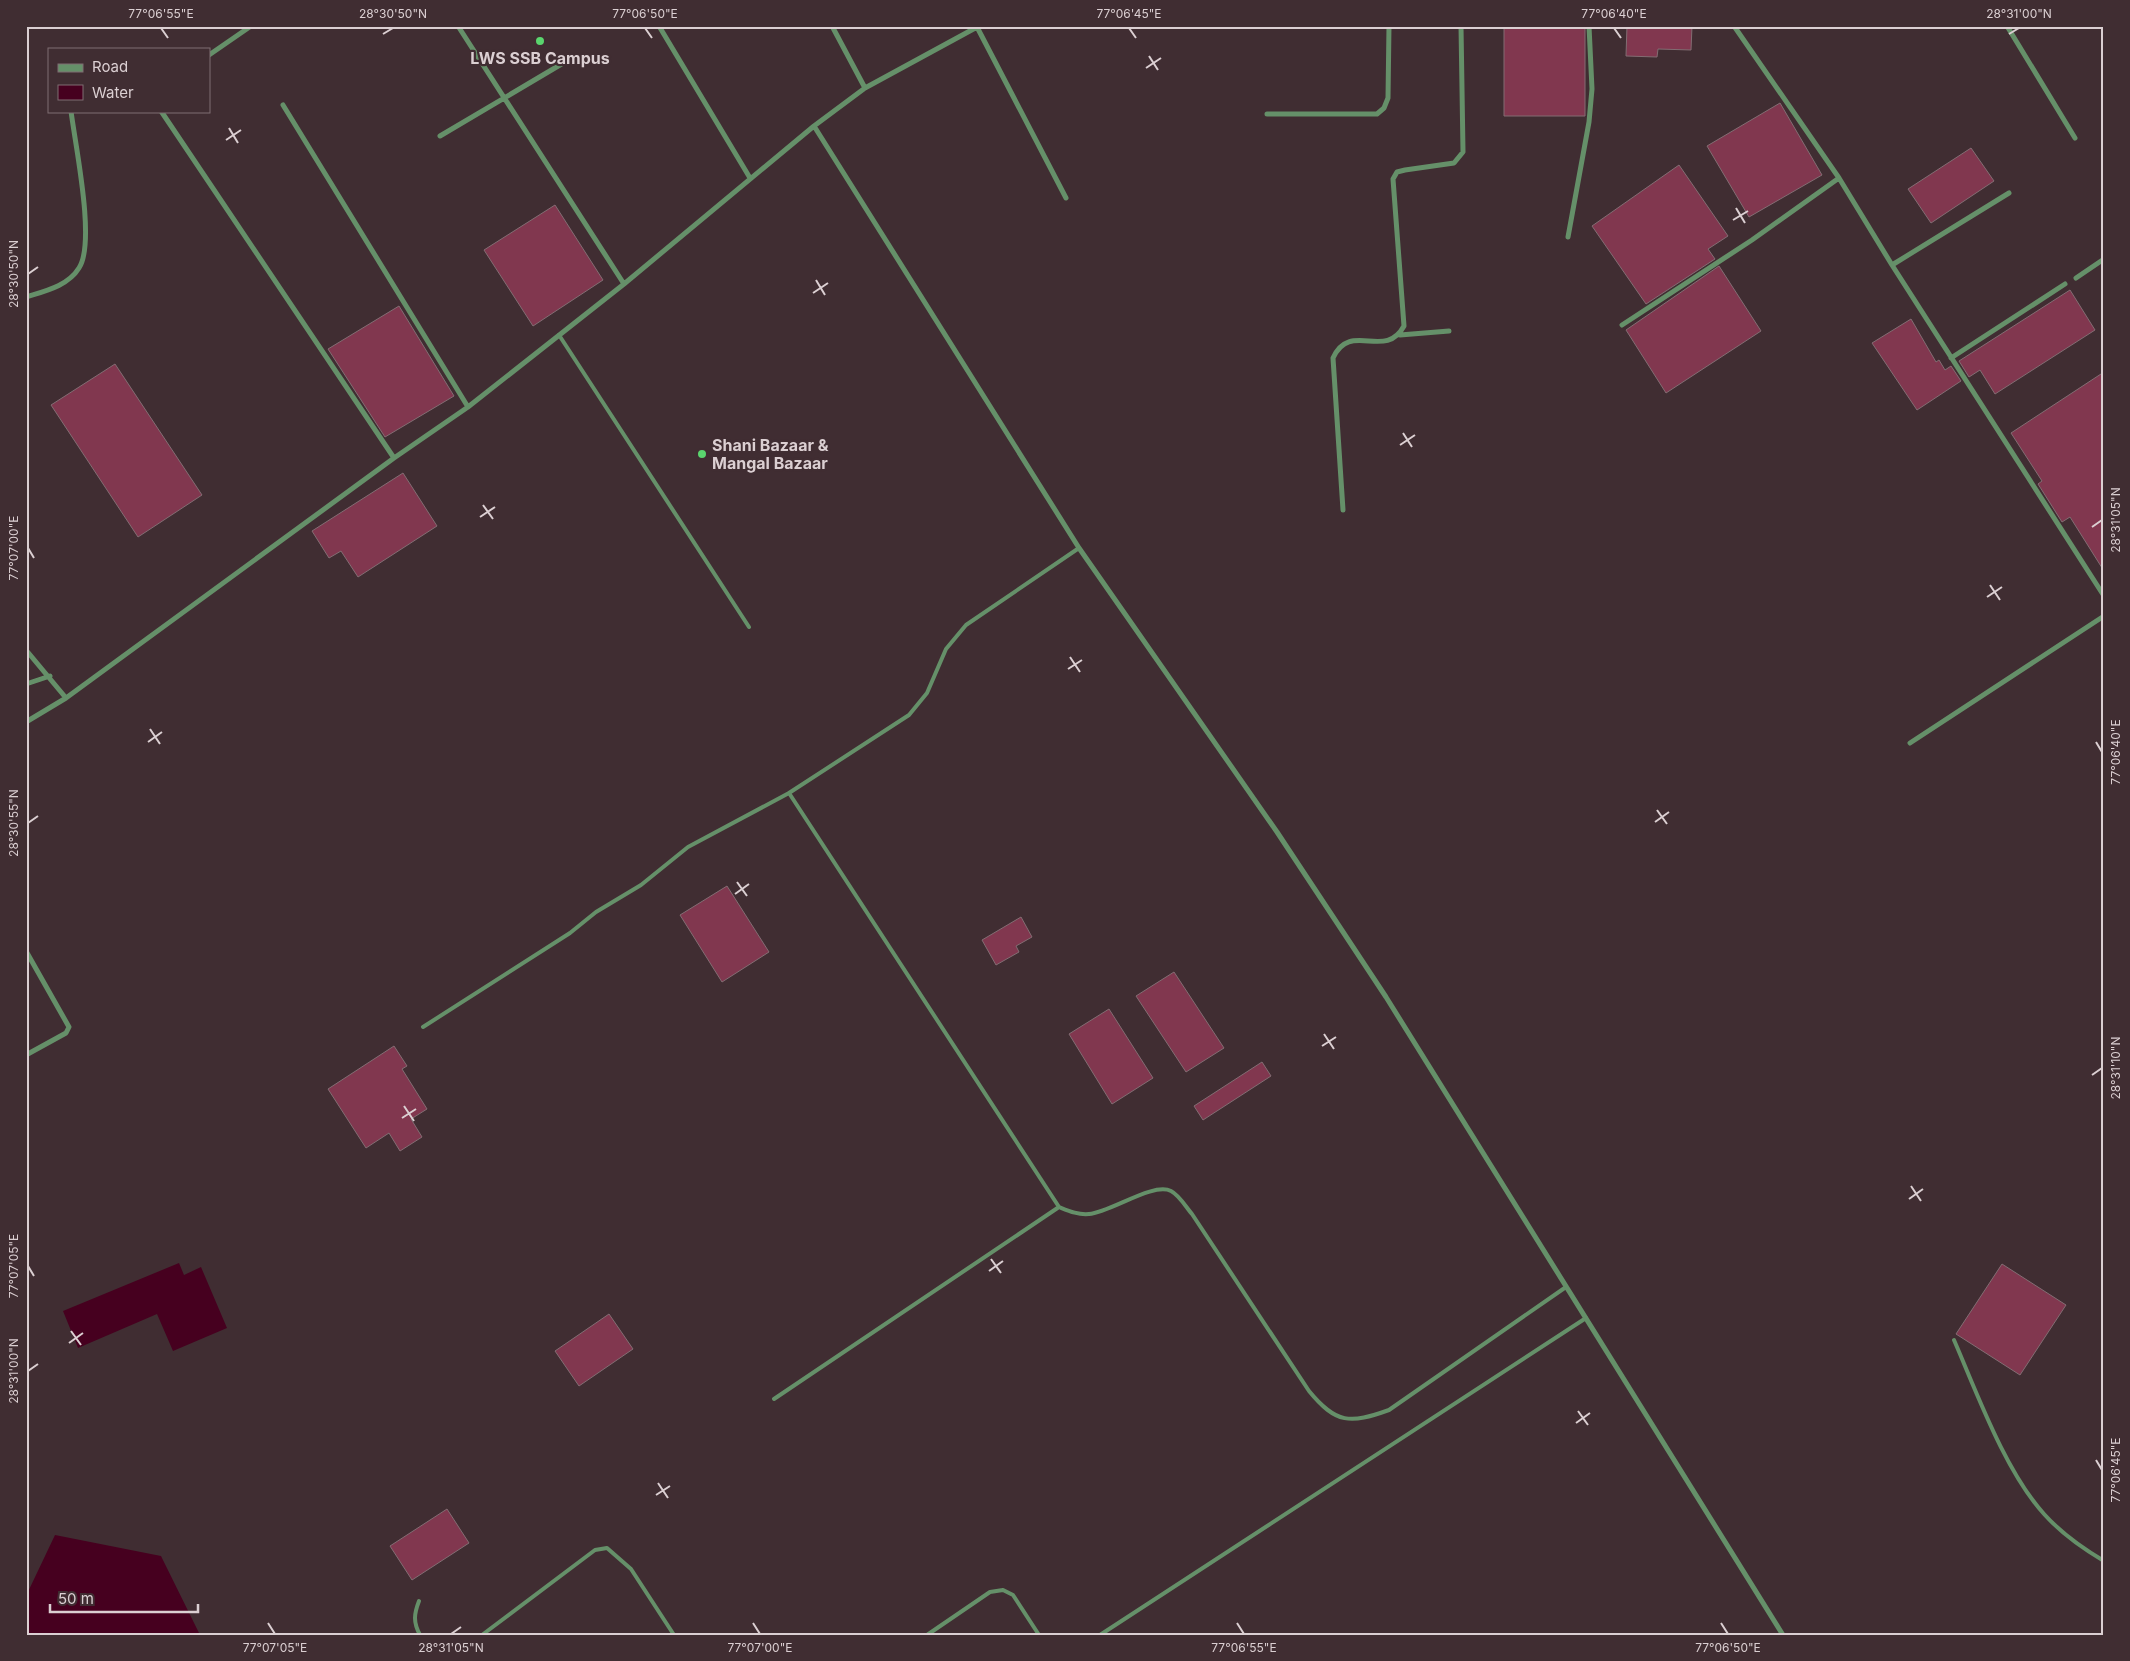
<svg xmlns="http://www.w3.org/2000/svg" width="2130" height="1661" viewBox="0 0 2130 1661" font-family="Inter,sans-serif">
  <style>
    .water { fill: #46001f }
    .building { fill: #81374f; stroke: #836d73 }
    .lines { fill: none; stroke-linecap: round; stroke-linejoin: round }
    .lane { stroke: #659069; stroke-width: 4 }
    .street { stroke: #659069; stroke-width: 5 }
    .ticks { fill: none; stroke: #dbcfd2; stroke-width: 2 }
    .poi-dot { fill: #5ad56e; stroke: #402d32; stroke-width: 2 }
    .labels { text-anchor: middle; stroke-width: 4.5; stroke-linejoin: round; paint-order: stroke }
    .poi-label { font-size: 16px; font-weight: bold; fill: #dbcfd2; stroke: #402d32 }
    .neatline { fill: none; stroke: #dbcfd2; stroke-width: 2 }
    .ticks-label { font-size: 12px; text-anchor: middle; fill: #dbcfd2 }
  </style>
  <rect width="100%" height="100%" fill="#402d32"/>
  <path class="water" d="M179,1263l5,12 17,-8 26,61 -54,23 -16,-37 -79,34 -15,-37z
    M55,1535l106,21 39,79h-174v-39z"/>
  <path class="building" d="M1504,26h81v90h-81z
    M1627,26h65l-1,24 -33,-1 -1,8 -31,-1z
    M1780,103l42,72 -73,42 -42,-71z
    M1971,148l23,33 -63,42 -23,-34z
    M1679,165l49,71 -20,13 7,10 -69,45 -54,-78z
    M555,205l48,75 -70,46 -49,-76z
    M1719,266l42,65 -95,62 -40,-63z
    M2070,290l25,40 -100,64 -15,-24 -11,7 -10,-16z
    M399,306l55,90 -69,41 -57,-88z
    M1911,319l25,43 3,-2 6,10 6,-4 10,15 -44,29 -45,-67z
    M115,364l87,131 -64,42 -87,-132z
    M2104,372v199l-34,-54 -8,5 -24,-38 4,-3 -31,-48z
    M403,473l34,53 -79,51 -17,-26 -12,7 -17,-27z
    M727,886l42,66 -47,30 -42,-67z
    M1021,917l11,20 -16,9 3,6 -23,13 -14,-25z
    M1174,972l50,76 -38,24 -50,-76z
    M1109,1009l44,69 -41,26 -43,-70z
    M394,1046l13,20 -5,3 25,40 -16,10 11,18 -22,14 -11,-18 -23,15 -38,-59z
    M1262,1062l9,14 -68,44 -9,-14z
    M2002,1264l64,41 -46,70 -64,-41z
    M609,1314l24,35 -54,37 -24,-35z
    M447,1509l22,34 -57,37 -22,-34z"/>
  <g class="lines">
    <path class="lane" d="M559,335l190,292
      M789,793l270,414c10,4 19,8 30,7 22,-2 64,-32 82,-23 8,4 15,16 21,23l117,177c27,33 41,33 80,19l177,-123
      M423,1027l147,-94 26,-21 45,-27 47,-38 101,-54 120,-78 18,-22 19,-44 20,-24 113,-77
      M1954,1340c23,53 51,131 90,174 17,19 38,34 60,47
      M774,1399l285,-192
      M419,1601c-5,13 -6,21 1,34
      M482,1635l113,-85 12,-2 24,21 43,66
      M927,1635l63,-43 13,-2 10,5 26,40
      M1100,1635l486,-317"/>
    <path class="street" d="M458,26l166,258
      M659,26l91,152
      M832,26l33,62
      M1734,26l105,152 53,87 212,331
      M2007,26l68,112
      M977,27l89,171
      M209,55l42,-29
      M283,105l185,302
      M161,111l233,347
      M1267,114h110l7,-6 4,-10 1,-72
      M814,126l265,422 198,284 109,165 397,638
      M440,136l130,-77
      M1568,237l21,-115 3,-33 -3,-63
      M1892,265l117,-72
      M2076,278l28,-19
      M26,297c19,-6 42,-11 53,-29 17,-26 -4,-124 -8,-157
      M1622,325l130,-85 87,-62
      M1400,335l49,-4
      M1951,358l114,-74
      M1343,510l-10,-152c17,-38 52,3 71,-32l-11,-147 4,-7 8,-2 49,-7 9,-11 -2,-126
      M26,650l40,48
      M26,684l24,-8
      M26,722l40,-24 328,-240 74,-51 156,-123 190,-158 51,-38 114,-62
      M1910,743l194,-127
      M26,951l43,76 -3,6 -40,22"/>
  </g>
  <path class="ticks" d="M161,28l7,10M645,28l7,10M1129,28l7,10M1614,28l7,10M383,34l10,-6M2009,34l10,-6M1149,56l9,14M1146,68l15,-10M229,128l9,15M226,140l15,-10M1736,208l9,15M1733,220l15,-9M28,274l10,-7M816,280l9,15M813,293l15,-10M1403,433l9,14M1400,445l15,-10M483,505l10,14M480,517l15,-10M2092,527l10,-7M28,548l6,10M1990,585l10,15M1987,597l15,-10M1070,657l10,15M1068,669l14,-9M150,729l10,15M148,742l14,-10M2096,742l6,10M1657,810l10,14M1655,822l14,-10M28,823l10,-7M737,882l10,14M735,894l14,-10M1324,1034l10,15M1322,1046l14,-9M2092,1075l10,-7M404,1106l10,15M402,1118l14,-9M1911,1186l10,15M1909,1199l14,-10M991,1259l10,14M28,1266l6,10M989,1271l14,-10M71,1331l10,14M69,1343l14,-10M28,1371l10,-7M1578,1411l10,14M1576,1423l14,-10M2096,1460l6,10M658,1483l10,15M656,1495l14,-9M268,1623l7,11M753,1623l7,11M1237,1623l7,11M1721,1623l7,11M451,1634l10,-7"/>
  <g class="poi-dot">
    <circle cx="540" cy="41" r="5"/>
    <circle cx="702" cy="454" r="5"/>
  </g>
  <g class="labels">
    <g class="poi-label">
      <text x="540" y="64">LWS SSB Campus</text>
      <text x="712" y="451" text-anchor="start">Shani Bazaar &amp;<tspan x="712" dy="18">Mangal Bazaar</tspan></text>
    </g>
  </g>
  <rect width="2130" height="1661" fill="none" stroke="#402d32" stroke-width="55"/>
  <rect x="48" y="48" width="162" height="65" fill="#402d32" stroke="#7e6e72"/>
  <rect x="58" y="64" width="25" height="8" fill="#659069" stroke="#7e6e72"/>
  <text x="92" y="72" font-size="15" fill="#dbcfd2">Road</text>
  <rect x="58" y="85" width="25" height="15" fill="#46001f" stroke="#7e6e72"/>
  <text x="92" y="98" font-size="15" fill="#dbcfd2">Water</text>
  <path d="M50 1604v8h148v-8" fill="none" stroke="#dbcfd2" stroke-width="2.5"/>
  <text x="58" y="1604" font-size="15" fill="#dbcfd2" stroke="#402d32" stroke-width="4" paint-order="stroke">50 m</text>
  <rect x="28" y="28" width="2074" height="1606" class="neatline"/>
  <g class="ticks-label">
    <text x="161" y="18">77°06'55"E</text>
    <text x="393" y="18">28°30'50"N</text>
    <text x="645" y="18">77°06'50"E</text>
    <text x="1129" y="18">77°06'45"E</text>
    <text x="1614" y="18">77°06'40"E</text>
    <text x="2019" y="18">28°31'00"N</text>
    <text transform="translate(14 274) rotate(-90)" y="4">28°30'50"N</text>
    <text transform="translate(2116 520) rotate(-90)" y="4">28°31'05"N</text>
    <text transform="translate(14 548) rotate(-90)" y="4">77°07'00"E</text>
    <text transform="translate(2116 752) rotate(-90)" y="4">77°06'40"E</text>
    <text transform="translate(14 823) rotate(-90)" y="4">28°30'55"N</text>
    <text transform="translate(2116 1068) rotate(-90)" y="4">28°31'10"N</text>
    <text transform="translate(14 1266) rotate(-90)" y="4">77°07'05"E</text>
    <text transform="translate(14 1371) rotate(-90)" y="4">28°31'00"N</text>
    <text transform="translate(2116 1470) rotate(-90)" y="4">77°06'45"E</text>
    <text x="275" y="1652">77°07'05"E</text>
    <text x="451" y="1652">28°31'05"N</text>
    <text x="760" y="1652">77°07'00"E</text>
    <text x="1244" y="1652">77°06'55"E</text>
    <text x="1728" y="1652">77°06'50"E</text>
  </g>
</svg>
